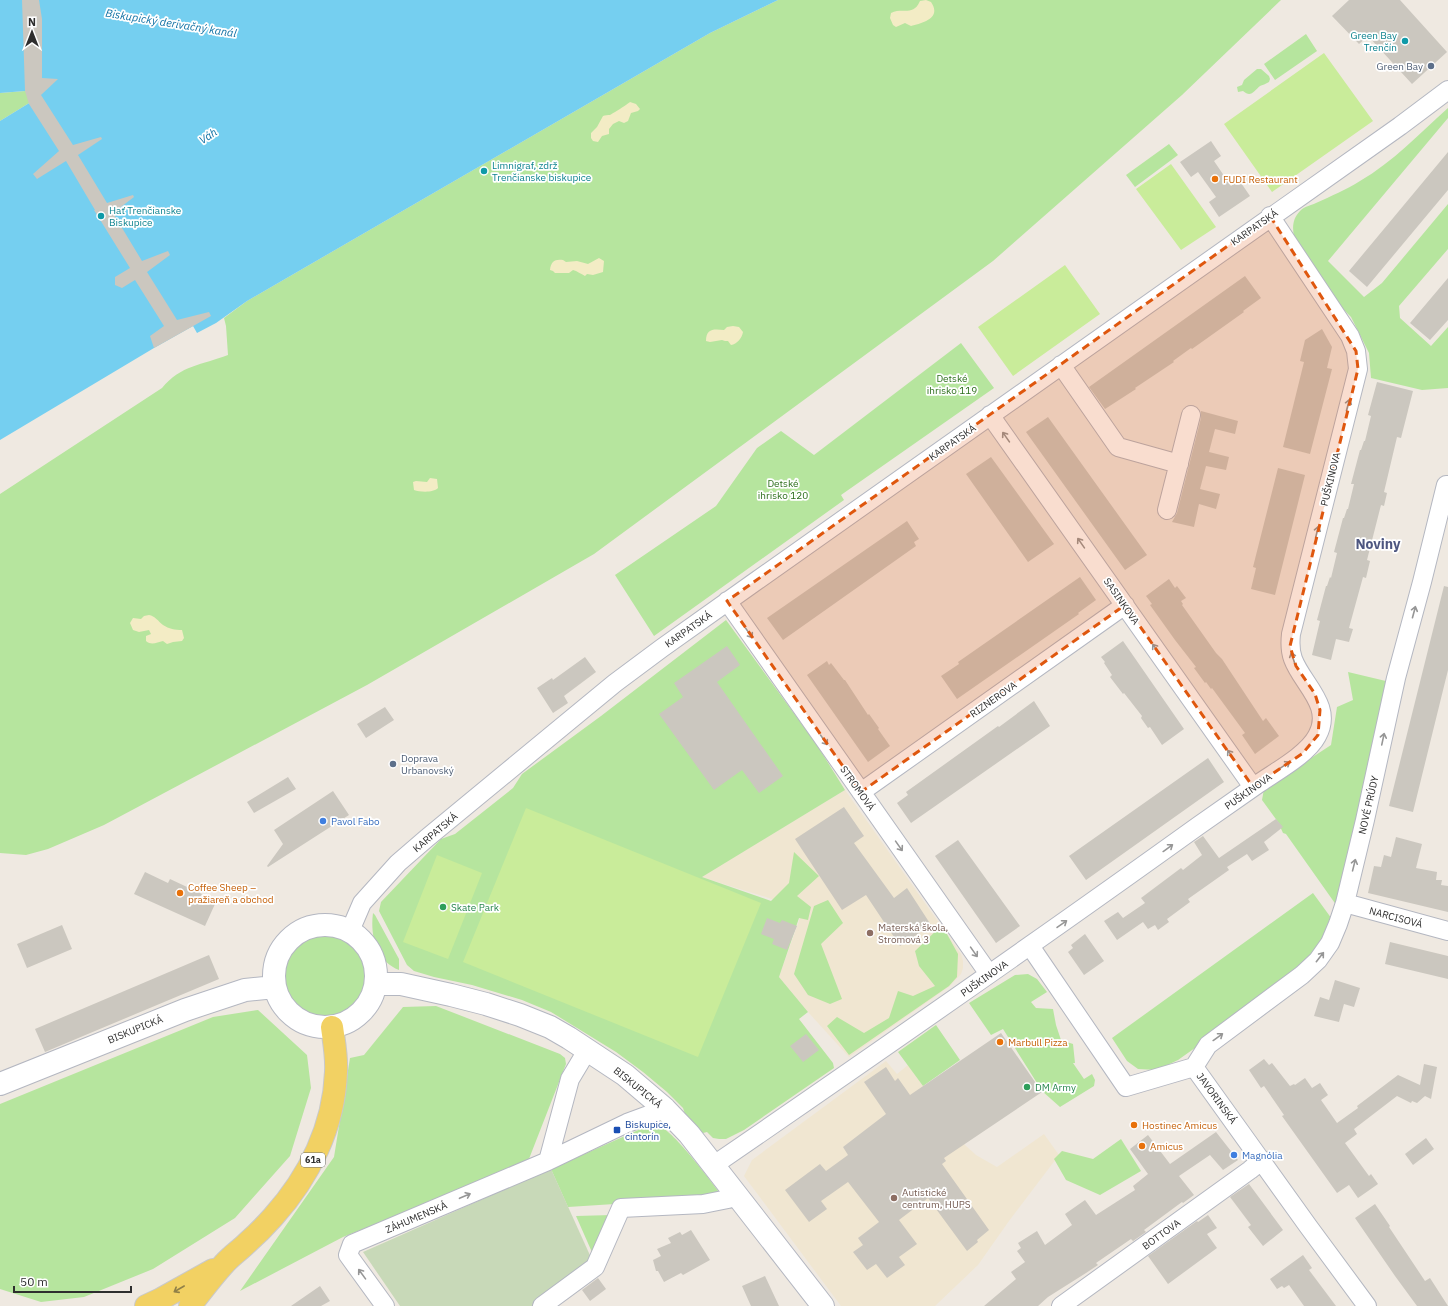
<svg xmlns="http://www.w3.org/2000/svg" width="1448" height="1306" viewBox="0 0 1448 1306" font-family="'IBM Plex Sans',sans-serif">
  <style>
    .education { fill: #f0e6d1 }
    .green { fill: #b6e59e }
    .sand { fill: #f3ecc5 }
    .cemetery { fill: #c8d9b8 }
    .pitch { fill: #c9ec9a }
    .water { fill: #75cff0 }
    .building { fill: #cbc7bf }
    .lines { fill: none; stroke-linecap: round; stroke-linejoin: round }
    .street-casing { stroke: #b4b7c1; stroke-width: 20 }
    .secondary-casing { stroke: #b4b7c1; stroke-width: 24 }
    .primary-casing { stroke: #c9c9c9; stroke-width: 24 }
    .street { stroke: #fff; stroke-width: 18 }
    .secondary { stroke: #fff; stroke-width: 22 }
    .primary { stroke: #f2d163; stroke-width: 22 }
    .oneway { stroke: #969696 }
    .oneway2 { stroke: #908048 }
    .marked { fill: #df570e; fill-opacity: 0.2; stroke: #df570e; stroke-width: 3; stroke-dasharray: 8 5; stroke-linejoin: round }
    .culture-dot { fill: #0f9aa8; stroke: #fff; stroke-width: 1.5 }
    .service-dot { fill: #5c6f8a; stroke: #fff; stroke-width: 1.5 }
    .food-dot { fill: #e8710a; stroke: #fff; stroke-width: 1.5 }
    .shop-dot { fill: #3f7fe0; stroke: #fff; stroke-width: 1.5 }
    .leisure-dot { fill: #2e9e5b; stroke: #fff; stroke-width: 1.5 }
    .education-dot { fill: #8d6e63; stroke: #fff; stroke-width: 1.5 }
    .transit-dot { fill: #1a4fb4; stroke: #fff; stroke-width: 1.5 }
    .labels { text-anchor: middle; stroke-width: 3.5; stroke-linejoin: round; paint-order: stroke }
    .shield { fill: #fff; stroke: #6d6d6d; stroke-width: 1 }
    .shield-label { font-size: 9px; font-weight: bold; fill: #2e2e2e }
    .culture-label { font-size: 10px; fill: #0d838f; stroke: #fff; text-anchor: start }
    .service-label { font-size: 10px; fill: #4e5e75; stroke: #fff; text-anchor: end }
    .food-label { font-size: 10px; fill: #c56008; stroke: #fff; text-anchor: start }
    .street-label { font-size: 10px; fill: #2e2e2e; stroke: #fff }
    .park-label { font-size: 10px; fill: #2c6e1b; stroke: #fff }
    .shop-label { font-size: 10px; fill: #366cbe; stroke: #fff; text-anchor: start }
    .leisure-label { font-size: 10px; fill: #27864d; stroke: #fff; text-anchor: start }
    .education-label { font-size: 10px; fill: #785e54; stroke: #fff; text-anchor: start }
    .transit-label { font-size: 10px; fill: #164399; stroke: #fff; text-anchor: start }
    .water-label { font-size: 11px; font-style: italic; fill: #0d6fa3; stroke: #fff }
    .district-label { font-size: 14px; font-weight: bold; fill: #4d5680; stroke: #fff }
  </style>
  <rect width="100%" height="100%" fill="#efe9e1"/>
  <path class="education" d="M845,790l116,164 2,7v7l-2,6 -11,12 -101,71 -41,-45 -29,-35 23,-65 -33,-14 -68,-21z
    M886,1061l11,13 11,-9 57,80 11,10 21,12 47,-33 15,21 -50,66 -31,44 -43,41h-94l-97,-130 8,-16z"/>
  <path class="green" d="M778,0h503l-99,95 -189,166 -399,293 -227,131 -263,140 -56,24 -22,6 -26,-2v-359l162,-106c19,-23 40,-23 66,-33l-2,-29 -2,-8 23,-17 463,-268z
    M1306,34l11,17 -42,29 -11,-16z
    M1257,69h4l8,7 1,3 -1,3c-3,2 -7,3 -9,4 -6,5 -9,12 -17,5l-5,1 -1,-5 5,-2 2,-5z
    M25,91l14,6 -39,24v-28z
    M1448,108v10l-120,143 36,36 18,-14 66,-79v45l-49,57 1,12 31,28 17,-19v61l-26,2 -51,-12 -2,-25 -18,-36 -21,-21 -36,-60c-2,-9 -1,-18 6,-25 5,-5 10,-5 16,-8 15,-7 30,-13 44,-22 33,-19 60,-48 88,-73z
    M1169,144l9,11 -43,32 -9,-12z
    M961,343l33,45 -153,107 3,5 -190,136 -39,-61 101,-69 41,-58 24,-17 33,24z
    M726,620l91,125 28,45 -143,87 69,24 18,-18 5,-31 25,24 -22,20 14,11 -3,13 -9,-2 -20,59 29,35 -9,7 34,44 1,5 -90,62 -18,9h-7l-6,-1 -6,-6 -4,1 -16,-13 -4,-12 -16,-16 -24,-20 -27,-20 -65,-40 -29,-12 -50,-15 -38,-8 -20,-6 -7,-6 -28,-54 2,-9 60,-63 14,-5 58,-46 9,-14 79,-58z
    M1348,672l42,10 -51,227 -53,-75 -3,-1 -5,-11 -16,-22 2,-11 67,-44 6,-38 16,-7z
    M1313,893l24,33 -25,39 -134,95 -21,10 -19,-1 -11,-8 -15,-23z
    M828,900l15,23 -22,21 21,55 -12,5 -22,-9 -14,-21 20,-68z
    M373,913l2,2 24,44v11c-23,-9 -29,-35 -26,-57z
    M942,925l16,29 -1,23 -8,9 -100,69 -22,-29 10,-9 27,16 25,-15 9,-27 15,5 22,-10 -16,-20 -4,-15z
    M284 975a41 41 0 1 1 82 0a41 41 0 1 1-82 0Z
    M1028,974l9,5 10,13 -16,10 5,6 17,1 3,16 5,15 12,4 2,19h-2l11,16 8,-5 3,6 -1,6 -34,21 -18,-16 -39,-62 -12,6 -22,-32 46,-28z
    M436,1006l124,48 5,4 1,6 -39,100 -184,73 -103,54 94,-134 16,-99 14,-3 39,-48z
    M258,1010l49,45 4,33 -21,68 -55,62 -82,51 -69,28 -43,5 -41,-13v-185l213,-87z
    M936,1025l24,35 -37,26 -25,-34z
    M645,1127c4,0 11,-2 15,0 13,3 53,57 63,70l-155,10 -17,-38z
    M1121,1139l20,32 -41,24 -34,-15 -12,-21 8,-8 31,8z
    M612,1215l-17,44 -19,-43z"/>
  <path class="sand" d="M926,0l5,2c11,16 -8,21 -20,24l-6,-3 -9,4 -3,-2 -3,-7 1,-5c12,-6 22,4 29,-12z
    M630,102l6,2 4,5 -2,2 -7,2 -3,8 -4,2 -5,-2 -6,3 -4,5v5l-7,2 -4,6 -5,-1 -2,-3v-5l6,-6 6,-11c2,-1 5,-1 7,-1 2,-1 18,-11 20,-13z
    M599,258l5,3 -1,11 -10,3 -6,-1 -2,2c-4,-2 -8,-5 -12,-6l-4,3h-14l-2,-2 -3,-1c1,-9 5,-11 13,-10l3,2 11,-1 11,3z
    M733,326l6,1 4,5c-1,6 -6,12 -12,13l-3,-4h-3l-3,-1 -12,2 -4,-1c0,-13 8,-12 18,-11l3,-3z
    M430,478l7,1 1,9c-5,5 -18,4 -24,2l-1,-8 3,-1 11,1z
    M149,615c6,1 9,6 14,10 6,4 12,5 19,5l2,8 -2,3 -9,1 -6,2 -4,-3c-6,1 -11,5 -17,0v-5l5,-2 -2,-4 -10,2 -6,-2 -3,-7 3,-5 8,1 3,-3z"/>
  <path class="cemetery" d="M551,1169l42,93 -60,44h-133l-37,-54z"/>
  <path class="pitch" d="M1324,53l49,68 -101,71 -48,-68z
    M1171,164l45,63 -35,23 -45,-61z
    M1065,265l35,49 -87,62 -35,-49z
    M526,808l235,95 -63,154 -235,-95z
    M437,855l45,18 -34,86 -45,-17z"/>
  <path class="water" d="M0,0h778l-68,33 -463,268 -31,22 -19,10 -4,-7 -39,22 -154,92v-319l39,-24 -14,-6 -25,2z"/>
  <path class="building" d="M22,0h17l3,19v59l16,1 -17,16 32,50 28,-8 1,2 -24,16 29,48 26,-8 1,2 -21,16 29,48 26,-10 2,4 -23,17 30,48 32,-8 2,4 -57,32 -4,-12 14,-10 -29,-46 -13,8 -7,-3v-8l15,-9 -36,-58h1l-29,-49 -29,18 -4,-5 26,-23 -30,-47 -4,-13z
    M1349,0h51l47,52 -35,32 -44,-48 -9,8 -27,-28z
    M1211,141l10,15 -7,5 17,25 8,-6 11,16 -31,21 -10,-15 7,-5 -18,-25 -7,5 -11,-15z
    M1448,152v38l-81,97 -18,-16z
    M1245,276l16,22 -18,13 1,1 -52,37 -1,-1 -18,13 1,1 -39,26 1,1 -31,20 -16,-22z
    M1448,278v42l-18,20 -20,-17z
    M1322,329l10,18 -5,21 5,1 -22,85 -27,-7 21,-85 -4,-1 5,-21z
    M1377,382l36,9 -12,47 -4,-1 -13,55 3,1 -3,13 -3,-1 -14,55 3,1 -4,17 -3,-1 -14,51 4,1 -4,13 -13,-3 -5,21 -19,-5 8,-34 -3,-1 9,-34h1l3,-9 1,1 6,-25 -3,-1 9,-34h1l3,-9h1l6,-25h-3l9,-34h1l3,-9h1l6,-25 -3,-1z
    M1201,411l37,10 -3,13 -20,-5 -6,23 20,5 -3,13 -20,-4 -6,23 20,5 -4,15 -17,-5 -5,23 -22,-5 5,-9 24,-95z
    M1048,417l99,138 -22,15 -99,-138z
    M991,457l63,87 -26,18 -62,-88z
    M1278,468l27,7 -30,120 -24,-6 5,-21 -3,-1z
    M907,521l12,18 -5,3 2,4 -133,94 -16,-22z
    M1080,577l16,23 -18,13 1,1 -122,85 -16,-23 18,-12 -1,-2z
    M1169,579l6,9 2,-2 9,12 -5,3 2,3 -1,1 34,48 6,6 41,62 3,-3 13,18 -24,18 -13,-19 3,-2 -33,-45 -1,1 -5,-7 -1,1 -11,-15 2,-1 -21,-27 -25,-35 2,-1 -6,-8z
    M1444,586l4,1v83l-35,142 -24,-6z
    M1123,641l61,88 -22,16 -12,-18 -2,1 -7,-10 1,-2 -18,-23 -1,1 -13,-17 2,-2 -8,-12 1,-1 -4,-5z
    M727,646l13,19 -23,17 66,94 -24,17 -17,-23 -28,20 -55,-76 24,-17 -9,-14z
    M585,657l11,15 -32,24 4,7 -15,10 -16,-25 15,-10 1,2z
    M827,661l2,4 2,-2 13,17h1l23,35 1,-1 10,14 -1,1 12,17 -22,16 -61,-87z
    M1034,701l16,25 -139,97 -14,-20 11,-8 -2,-3 92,-66 1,1z
    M385,707l9,13 -28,18 -9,-14z
    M1208,758l16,24 -138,98 -17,-24z
    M288,777l8,12 -42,24 -7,-11z
    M333,791l16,24 -81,52 -1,-1 16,-22 -9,-14z
    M844,807l20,29 -10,7 40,55 13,-10 24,37 -31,21 -34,-51 -24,15 -47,-71z
    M1276,819l7,8 -19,15 5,8 -17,11 -5,-7 -20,13 2,3 -41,29 2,3 -23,17 2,3 -11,8 -3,-5 -7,4 -5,-7 -26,18 -13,-19 14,-9 5,6 22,-15 -4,-5 40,-30 2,2 19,-15 -8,-13 9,-6 16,22z
    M1396,837l26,7 -6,24 21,4 -1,8h6l-1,5 7,1v26l-80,-19 6,-27 7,1 3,-12 7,2z
    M958,840l62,86 -24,17 -61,-87z
    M145,872l23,11 2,-4 32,15 -2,3 15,7 -10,22 -71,-32z
    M767,918l13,5 2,-3 15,6 -10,24 -15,-6 2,-5 -13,-5z
    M62,925l10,24 -45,19 -10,-24z
    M1085,934l19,27 -20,14 -16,-23 5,-4 -2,-3z
    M1390,942l58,14v23l-63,-15z
    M209,955l10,24 -174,73 -10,-23z
    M1335,980l25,8 -6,19 -10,-3 -5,18 -25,-6 6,-19 9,3z
    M1001,1033l41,59 -98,66 2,3 -4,3 47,66 -12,10 1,2 -11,9 -39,-53 -29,22 18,24 -18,13 6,8 -18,13 -11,-14 -9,6 -14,-18 10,-7 -5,-7 21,-16 -31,-40 -27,19 6,8 -18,13 -24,-32 35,-26 6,7 22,-16 -5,-8 43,-33 -22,-32 22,-15 9,14 3,-3 12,17z
    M806,1034l13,16 -16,12 -13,-16z
    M1264,1059l5,6 3,-2 18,23 4,-2 1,1 10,-7 7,10 8,-5 8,12 -7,5 16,23 21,-15 -1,-2 41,-31 22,10 4,-21 13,3 -6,32 -6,-3 -8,7 -5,-2 -1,2 -14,-7 -43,33 3,5 -12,9 24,33 2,-2 7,10 -20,14 -9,-13 -12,8 -55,-77 2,-1 -20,-29 -3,2 -12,-18z
    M1216,1132l22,28 -15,10 -13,-15 -31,21 15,19 -11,8 -1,-1 -38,28 2,2 -13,9 -2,-2 -35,24 2,2 -12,8 -38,24 -10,9h-54l32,-27 -5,-7 14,-10 -8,-11 4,-3 -3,-5 19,-12 8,14 27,-20 -7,-11 20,-14 11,15 39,-25 -2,-4 15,-12 -18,-25 18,-14 22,29z
    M1426,1138l8,11 -21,16 -8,-11z
    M1249,1184l34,46 -20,16 -15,-19 3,-2 -21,-28z
    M1375,1204l15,22 -1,1 36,54 5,-3 18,28h-31l-22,-30 -40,-58z
    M1208,1215l9,13 -10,6 10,14 -49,36 -20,-28 49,-35 1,1z
    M691,1230l19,30 -27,15 -2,-2 -17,9 -6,-11h-2l-3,-11 8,-4 -4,-7 14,-6 -3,-5 12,-6 2,3z
    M1303,1255l9,13 -3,2 27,36h-32l-15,-21 -5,3 -2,-2 -5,3 -7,-10z
    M765,1276l14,30h-28l-9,-20z
    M598,1278l8,11 -16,12 -8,-11z
    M320,1286l10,15 -9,5h-30z"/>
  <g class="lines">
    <defs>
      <path id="street" d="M1061,365l57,82 61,17
        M990,415l263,372
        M1167,510l24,-95
        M727,601l262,373
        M861,792l264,-187
        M1345,903l103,28
        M350,931l12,-28 36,-40 29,-25 188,-155 47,-35 90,-64 648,-458 48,-36
        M1030,946l96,141 68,-20 114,159 59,80
        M1194,1067l14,-22 94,-70 16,-15 12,-17 8,-19 7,-21 20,-83 31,-142 26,-96 24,-97h2
        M548,1161l22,-82 18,-30
        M714,1165c163,-112 324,-224 484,-339 20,-14 40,-28 60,-42 17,-12 49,-29 59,-48 17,-30 -15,-52 -24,-77 -3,-8 -3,-16 -2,-25l67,-265 -2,-18 -6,-15 -80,-120
        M385,1306l-37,-51 4,-11 196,-83 79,-38 38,-14
        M542,1306l53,-39 26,-59 82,-4 25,-5 9,-4
        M1061,1306l189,-136 12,-10"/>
      <path id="secondary" d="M274 976a51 51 0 1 1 102 0a51 51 0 1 1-102 0Z
        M376,984h25l50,11 35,9 34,11 30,12 19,11 56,37 40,34 24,25 134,172
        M0,1084l185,-74 60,-20 30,-3"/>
      <path id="primary" d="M146,1306l15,-7 52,-29
        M190,1306c11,-14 22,-29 34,-42 7,-8 16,-14 23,-21 9,-8 18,-17 26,-26 36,-40 61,-90 63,-145 1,-15 -2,-30 -4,-45"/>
    </defs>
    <use href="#street" class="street-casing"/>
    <use href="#secondary" class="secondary-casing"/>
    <use href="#primary" class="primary-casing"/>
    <use href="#street" class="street"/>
    <use href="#secondary" class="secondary"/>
    <use href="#primary" class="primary"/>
  </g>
  <defs><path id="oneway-shaft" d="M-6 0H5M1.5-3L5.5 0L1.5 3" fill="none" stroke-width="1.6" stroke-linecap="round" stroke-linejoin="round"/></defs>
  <g class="oneway">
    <use href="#oneway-shaft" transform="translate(1348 405) rotate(-75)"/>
    <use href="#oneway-shaft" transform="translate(1006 437) rotate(-125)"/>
    <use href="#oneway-shaft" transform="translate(1317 532) rotate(-76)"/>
    <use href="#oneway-shaft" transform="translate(1081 543) rotate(-125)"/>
    <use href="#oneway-shaft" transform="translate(1414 612) rotate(-75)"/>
    <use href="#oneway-shaft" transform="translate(749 633) rotate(55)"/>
    <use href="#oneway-shaft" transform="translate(1156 649) rotate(-125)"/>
    <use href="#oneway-shaft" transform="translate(1293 658) rotate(-108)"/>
    <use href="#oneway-shaft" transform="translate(1383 739) rotate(-78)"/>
    <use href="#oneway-shaft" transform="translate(824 740) rotate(55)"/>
    <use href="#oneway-shaft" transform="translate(1231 755) rotate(-125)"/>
    <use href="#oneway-shaft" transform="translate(1285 765) rotate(-34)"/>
    <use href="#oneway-shaft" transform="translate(899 846) rotate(55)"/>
    <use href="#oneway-shaft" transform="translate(1168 848) rotate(-36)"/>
    <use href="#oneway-shaft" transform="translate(1354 865) rotate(-76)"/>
    <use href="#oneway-shaft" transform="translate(1062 924) rotate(-35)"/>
    <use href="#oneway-shaft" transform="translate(974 952) rotate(55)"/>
    <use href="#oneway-shaft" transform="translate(1320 957) rotate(-52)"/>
    <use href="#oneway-shaft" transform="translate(1218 1037) rotate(-36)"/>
    <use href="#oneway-shaft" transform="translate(465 1196) rotate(-23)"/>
    <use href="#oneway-shaft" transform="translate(362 1274) rotate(-126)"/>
  </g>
  <use class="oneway2" href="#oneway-shaft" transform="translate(179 1289) rotate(150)"/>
  <path class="marked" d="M1270,216l86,135 2,18 -68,277 6,20 19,28 5,16 -2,25 -15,18 -50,34 -128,-182 -264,187 -134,-191z"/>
  <g class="culture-dot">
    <circle cx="1405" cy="41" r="4"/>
    <circle cx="484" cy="171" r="4"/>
    <circle cx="101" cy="216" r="4"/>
  </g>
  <g class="service-dot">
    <circle cx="1431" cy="66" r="4"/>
    <circle cx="393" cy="764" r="4"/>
  </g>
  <g class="food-dot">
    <circle cx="1215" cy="179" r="4"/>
    <circle cx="180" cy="893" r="4"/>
    <circle cx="1000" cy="1042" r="4"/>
    <circle cx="1134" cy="1125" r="4"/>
    <circle cx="1142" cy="1146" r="4"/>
  </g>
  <g class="shop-dot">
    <circle cx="323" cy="821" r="4"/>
    <circle cx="1234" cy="1155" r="4"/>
  </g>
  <g class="leisure-dot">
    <circle cx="443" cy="907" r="4"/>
    <circle cx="1027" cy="1087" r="4"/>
  </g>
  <g class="education-dot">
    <circle cx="870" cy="933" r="4"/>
    <circle cx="894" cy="1198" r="4"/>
  </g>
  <rect class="transit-dot" x="613" y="1126" width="8" height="8" rx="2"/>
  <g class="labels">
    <rect class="shield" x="301" y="1153" width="24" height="14" rx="3"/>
    <g class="shield-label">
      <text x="313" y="1163">61a</text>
    </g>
    <g class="culture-label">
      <text x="1397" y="39" text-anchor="end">Green Bay<tspan x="1397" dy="12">Trenčín</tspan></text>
      <text x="492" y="169">Limnigraf, zdrž<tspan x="492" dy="12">Trenčianske biskupice</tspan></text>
      <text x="109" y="214">Hať Trenčianske<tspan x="109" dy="12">Biskupice</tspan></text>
    </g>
    <g class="service-label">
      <text x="1423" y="70">Green Bay</text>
      <text x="401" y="762" text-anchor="start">Doprava<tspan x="401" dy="12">Urbanovský</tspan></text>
    </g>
    <g class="food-label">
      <text x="1223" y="183">FUDI Restaurant</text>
      <text x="188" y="891">Coffee Sheep –<tspan x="188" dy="12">pražiareň a obchod</tspan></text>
      <text x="1008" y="1046">Marbull Pizza</text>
      <text x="1142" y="1129">Hostinec Amicus</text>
      <text x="1150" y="1150">Amicus</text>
    </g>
    <g class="street-label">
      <text transform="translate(1254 227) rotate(-35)" y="4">KARPATSKÁ</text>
      <text transform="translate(952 442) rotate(-35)" y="4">KARPATSKÁ</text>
      <text transform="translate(1330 479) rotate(-76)" y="4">PUŠKINOVA</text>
      <text transform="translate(1122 601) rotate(55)" y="4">SASINKOVA</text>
      <text transform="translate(688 629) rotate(-35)" y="4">KARPATSKÁ</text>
      <text transform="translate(993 699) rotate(-35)" y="4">RIZNEROVA</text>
      <text transform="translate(858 788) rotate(55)" y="4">STROMOVÁ</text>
      <text transform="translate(1248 791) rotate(-35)" y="4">PUŠKINOVA</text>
      <text transform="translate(1368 805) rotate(-77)" y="4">NOVÉ PRÚDY</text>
      <text transform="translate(435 832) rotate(-40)" y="4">KARPATSKÁ</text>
      <text transform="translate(1396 917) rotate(15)" y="4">NARCISOVÁ</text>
      <text transform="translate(984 978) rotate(-35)" y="4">PUŠKINOVA</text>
      <text transform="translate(135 1029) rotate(-22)" y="4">BISKUPICKÁ</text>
      <text transform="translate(638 1087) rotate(39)" y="4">BISKUPICKÁ</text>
      <text transform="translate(1217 1098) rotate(54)" y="4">JAVORINSKÁ</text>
      <text transform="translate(416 1217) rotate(-23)" y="4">ZÁHUMENSKÁ</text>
      <text transform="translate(1161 1234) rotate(-36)" y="4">BOTTOVA</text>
    </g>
    <g class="park-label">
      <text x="952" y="382">Detské<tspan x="952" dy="12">ihrisko 119</tspan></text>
      <text x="783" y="487">Detské<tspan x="783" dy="12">ihrisko 120</tspan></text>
    </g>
    <g class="shop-label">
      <text x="331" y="825">Pavol Fabo</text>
      <text x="1242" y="1159">Magnólia</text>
    </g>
    <g class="leisure-label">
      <text x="451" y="911">Skate Park</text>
      <text x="1035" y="1091">DM Army</text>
    </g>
    <g class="education-label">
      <text x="878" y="931">Materská škola,<tspan x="878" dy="12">Stromová 3</tspan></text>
      <text x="902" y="1196">Autistické<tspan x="902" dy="12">centrum, HUPS</tspan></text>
    </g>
    <g class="transit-label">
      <text x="625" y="1128">Biskupice,<tspan x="625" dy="12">cintorín</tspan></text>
    </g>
    <g class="water-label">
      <text transform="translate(171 23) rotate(9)" y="4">Biskupický derivačný kanál</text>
      <text transform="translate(208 136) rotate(-33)" y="4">Váh</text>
    </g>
    <g class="district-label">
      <text x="1378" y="549">Noviny</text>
    </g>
  </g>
  <g transform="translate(32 32)" stroke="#ffffff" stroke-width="3" paint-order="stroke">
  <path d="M0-3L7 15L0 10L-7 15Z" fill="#2e2e2e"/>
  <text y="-6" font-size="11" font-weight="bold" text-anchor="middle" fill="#2e2e2e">N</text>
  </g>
  <path d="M14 1286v6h117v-6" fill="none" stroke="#2e2e2e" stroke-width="2"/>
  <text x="20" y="1286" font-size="12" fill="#2e2e2e" stroke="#ffffff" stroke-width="3" paint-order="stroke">50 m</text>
</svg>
